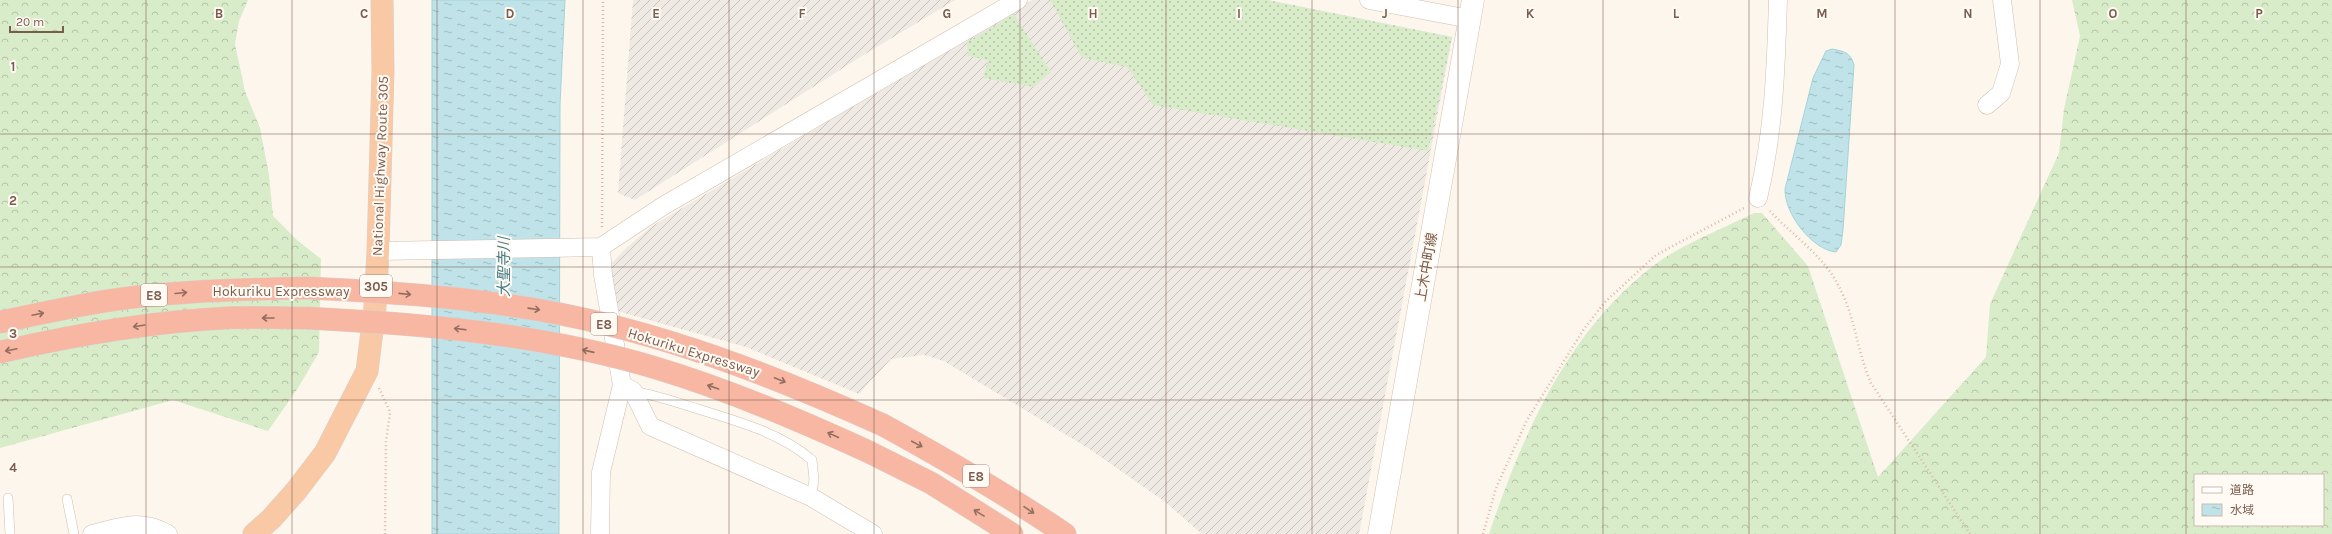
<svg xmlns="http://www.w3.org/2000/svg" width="2332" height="534" viewBox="0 0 2332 534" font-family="Karla,'Noto Sans JP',sans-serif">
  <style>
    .industrial { fill: url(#industrial-furrows) }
    .grass { fill: url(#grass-dots) }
    .forest { fill: url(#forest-crowns); fill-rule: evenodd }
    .water { fill: url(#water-ripples); stroke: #a5d3da }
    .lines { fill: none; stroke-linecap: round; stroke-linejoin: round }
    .service-casing { stroke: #d1beb0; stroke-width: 10 }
    .minor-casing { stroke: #d1beb0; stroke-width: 19 }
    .secondary-casing { stroke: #d6c0b0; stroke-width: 23 }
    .trunk-casing { stroke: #dad1cd; stroke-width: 23 }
    .motorway-casing { stroke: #dad1cd; stroke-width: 23 }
    .path { stroke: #d9b8a5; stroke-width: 2.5; stroke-dasharray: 1 3; stroke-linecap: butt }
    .service { stroke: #fff; stroke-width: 9 }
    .minor { stroke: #fff; stroke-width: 18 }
    .secondary { stroke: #fff; stroke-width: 22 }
    .trunk { stroke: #f9c8a4; stroke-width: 22 }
    .motorway { stroke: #f7b7a3; stroke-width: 22 }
    .motorway-bridge-casing { stroke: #dad1cd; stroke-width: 23; stroke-linecap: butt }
    .motorway-bridge { stroke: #f7b7a3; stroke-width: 22 }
    .oneway { stroke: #936e5e }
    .grid { fill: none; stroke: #7a5c4d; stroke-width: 1; stroke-opacity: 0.55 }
    .labels { text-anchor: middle; stroke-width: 4; stroke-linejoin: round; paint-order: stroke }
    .shield { fill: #fffaf3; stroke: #a28b7f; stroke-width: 1 }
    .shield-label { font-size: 13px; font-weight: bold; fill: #7a5c4d }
    .street-label { font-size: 14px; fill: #7a5c4d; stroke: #fffaf3 }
    .water-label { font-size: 15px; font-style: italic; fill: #437c86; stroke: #fffaf3 }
    .grid-label { font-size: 13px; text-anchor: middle; font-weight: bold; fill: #7a5c4d; stroke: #fffaf3; stroke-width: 4; stroke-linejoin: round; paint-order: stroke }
  </style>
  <defs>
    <pattern id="industrial-furrows" width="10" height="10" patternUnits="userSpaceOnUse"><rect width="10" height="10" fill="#efe9e4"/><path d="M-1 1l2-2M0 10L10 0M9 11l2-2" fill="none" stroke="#c7c0bb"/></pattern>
    <pattern id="grass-dots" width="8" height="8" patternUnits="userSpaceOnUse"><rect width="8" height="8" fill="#d8ecc9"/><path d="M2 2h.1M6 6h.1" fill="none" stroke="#b4c2a5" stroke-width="1.8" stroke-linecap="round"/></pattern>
    <pattern id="forest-crowns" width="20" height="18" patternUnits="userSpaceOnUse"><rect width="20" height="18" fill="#d8ecc9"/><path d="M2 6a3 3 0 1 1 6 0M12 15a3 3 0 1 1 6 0" fill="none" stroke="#b4c2a5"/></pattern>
    <pattern id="water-ripples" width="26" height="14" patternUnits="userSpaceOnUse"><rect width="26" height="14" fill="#bfe3e8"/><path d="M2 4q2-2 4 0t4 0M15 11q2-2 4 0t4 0" fill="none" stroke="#a0bbbe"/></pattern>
  </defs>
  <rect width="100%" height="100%" fill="#fdf6ec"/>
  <path class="industrial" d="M633,0h322l-93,56 -227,144 -17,-7z
    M1032,0h235l185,37 -93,497h-157l-38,-33 -76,-53 -144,-87 -20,-6 -33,4 -32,35 -113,-47 -129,-36 -8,-45 16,-17 27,-23z"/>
  <path class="grass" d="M1050,0h217l185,37 -24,114 -275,-46 -26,-38 -45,-9z
    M1014,14l37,58 -17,15 -51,-9 5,-18 -20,-4 -1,-14z"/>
  <path class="forest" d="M0,0h248l-9,21 -4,23 10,47 15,37 9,47 4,41 24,24 24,19 -2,93 -21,36 -30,43 -95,-31 -173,48z
    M2072,0h260v534h-843c34,-101 80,-206 168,-271 26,-19 67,-35 97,-50h8l46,53 70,211 108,-120 4,-53 69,-151 5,-44 16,-73zM2195,475h128v50h-128z"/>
  <path class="water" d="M432,0h133l-5,105 -1,429h-127z
    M1832,49c12,2 19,4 22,16l-11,165 -2,15 -5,7c-24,-2 -52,-39 -51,-63l28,-111 13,-27z"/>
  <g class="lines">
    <defs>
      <path id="service" d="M633,391c22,4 43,11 65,18 39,12 83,24 114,51l2,20 -3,17
        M8,498l2,36
        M67,499l7,35"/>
      <path id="minor" d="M1369,0l101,19
        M1987,105l14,-12 9,-29 -8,-64
        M1758,198c16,-66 18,-131 20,-198
        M378,251l223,-4 62,-41 355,-206
        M622,385l11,6 17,35 161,71 62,37
        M92,534c29,-7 48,-16 76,0
        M600,534l1,-62 21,-87 -19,-110 -2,-28"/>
      <path id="secondary" d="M1379,534l94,-534"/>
      <path id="trunk" d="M254,534l17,-15 25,-28 29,-38 42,-82 8,-64 3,-56 5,-181 -1,-70"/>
      <path id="motorway" d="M0,322c48,-10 95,-21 144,-26 55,-6 111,-7 166,-8
        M0,352c74,-17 149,-30 225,-34 27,-1 55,0 82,0
        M883,425c62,34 123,69 182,109
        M869,452l62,31 81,51"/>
    </defs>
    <use href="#service" class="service-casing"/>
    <use href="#minor" class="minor-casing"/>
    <use href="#secondary" class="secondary-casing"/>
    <use href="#trunk" class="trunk-casing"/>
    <use href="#motorway" class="motorway-casing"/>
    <path class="path" d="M1770,211c22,24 53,44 68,74 17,30 19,67 33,98l99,151
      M602,227l1,-227
      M379,388l11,24 -4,30 -1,92
      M1483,534l13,-46 31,-68 57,-91 21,-27 51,-47 88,-47"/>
    <use href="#service" class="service"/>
    <use href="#minor" class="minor"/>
    <use href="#secondary" class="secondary"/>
    <use href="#trunk" class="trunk"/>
    <use href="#motorway" class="motorway"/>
    <defs>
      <path id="motorway-bridge" d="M310,288c77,4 154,9 229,22 120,21 233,65 344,115
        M307,318c118,6 235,16 349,50 73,22 143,52 213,84"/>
    </defs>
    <use href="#motorway-bridge" class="motorway-bridge-casing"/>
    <use href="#motorway-bridge" class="motorway-bridge"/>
  </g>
  <defs><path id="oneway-shaft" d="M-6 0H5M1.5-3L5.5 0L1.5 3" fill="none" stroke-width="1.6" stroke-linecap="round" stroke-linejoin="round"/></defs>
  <g class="oneway">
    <use href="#oneway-shaft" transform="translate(181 293) rotate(-5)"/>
    <use href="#oneway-shaft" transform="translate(405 294) rotate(6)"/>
    <use href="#oneway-shaft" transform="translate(534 309) rotate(8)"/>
    <use href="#oneway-shaft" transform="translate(38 314) rotate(-12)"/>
    <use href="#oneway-shaft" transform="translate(268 318) rotate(180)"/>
    <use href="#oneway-shaft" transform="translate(139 326) rotate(171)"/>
    <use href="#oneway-shaft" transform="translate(460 329) rotate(-173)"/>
    <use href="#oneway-shaft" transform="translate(11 350) rotate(168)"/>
    <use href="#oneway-shaft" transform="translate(588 351) rotate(-167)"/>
    <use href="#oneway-shaft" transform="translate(780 380) rotate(22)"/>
    <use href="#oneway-shaft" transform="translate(713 387) rotate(-161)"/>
    <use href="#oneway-shaft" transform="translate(833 435) rotate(-155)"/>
    <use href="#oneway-shaft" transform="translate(917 444) rotate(28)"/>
    <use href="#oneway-shaft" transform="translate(1029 510) rotate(34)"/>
    <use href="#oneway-shaft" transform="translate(979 513) rotate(-149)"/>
  </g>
  <path class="grid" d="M146,0v534M292,0v534M437,0v534M583,0v534M729,0v534M874,0v534M1020,0v534M1166,0v534M1312,0v534M1458,0v534M1603,0v534M1749,0v534M1895,0v534M2040,0v534M2186,0v534M0,134h2332M0,267h2332M0,400h2332"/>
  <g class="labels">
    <g class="shield">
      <rect x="360" y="275" width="32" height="22" rx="3"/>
      <rect x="141" y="284" width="26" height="22" rx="3"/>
      <rect x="591" y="313" width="26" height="22" rx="3"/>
      <rect x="963" y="465" width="26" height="22" rx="3"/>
    </g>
    <g class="shield-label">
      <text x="376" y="291">305</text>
      <text x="154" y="300">E8</text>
      <text x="604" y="329">E8</text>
      <text x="976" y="481">E8</text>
    </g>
    <g class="street-label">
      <text transform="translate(380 166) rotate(-88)" y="5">National Highway Route 305</text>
      <text transform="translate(1426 267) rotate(-80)" y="5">上木中町線</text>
      <text x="281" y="296">Hokuriku Expressway</text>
      <text transform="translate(694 352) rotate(17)" y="5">Hokuriku Expressway</text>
    </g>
    <g class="water-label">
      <text transform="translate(504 267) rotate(-90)" y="5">大聖寺川</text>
    </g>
  </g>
  <g class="grid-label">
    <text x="219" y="18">B</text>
    <text x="364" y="18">C</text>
    <text x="510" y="18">D</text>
    <text x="656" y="18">E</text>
    <text x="802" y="18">F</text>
    <text x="947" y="18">G</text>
    <text x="1093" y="18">H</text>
    <text x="1239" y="18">I</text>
    <text x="1385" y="18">J</text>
    <text x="1530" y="18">K</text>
    <text x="1676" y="18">L</text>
    <text x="1822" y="18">M</text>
    <text x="1968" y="18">N</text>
    <text x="2113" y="18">O</text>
    <text x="2259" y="18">P</text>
    <text x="13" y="71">1</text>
    <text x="13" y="205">2</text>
    <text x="13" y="338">3</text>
    <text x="13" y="472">4</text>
  </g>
  <rect x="2194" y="474" width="130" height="52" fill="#fffaf3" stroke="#cabbb1"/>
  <rect x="2202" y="487" width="20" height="6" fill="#ffffff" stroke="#cabbb1"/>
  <text x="2230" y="494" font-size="12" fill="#7a5c4d">道路</text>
  <rect x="2202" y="504" width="20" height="12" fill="url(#water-ripples)" stroke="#cabbb1"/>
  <text x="2230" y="514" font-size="12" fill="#7a5c4d">水域</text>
  <path d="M10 26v6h53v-6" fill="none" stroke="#7a5c4d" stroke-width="2"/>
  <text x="16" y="26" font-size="12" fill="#7a5c4d" stroke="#fffaf3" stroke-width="3" paint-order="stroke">20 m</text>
</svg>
